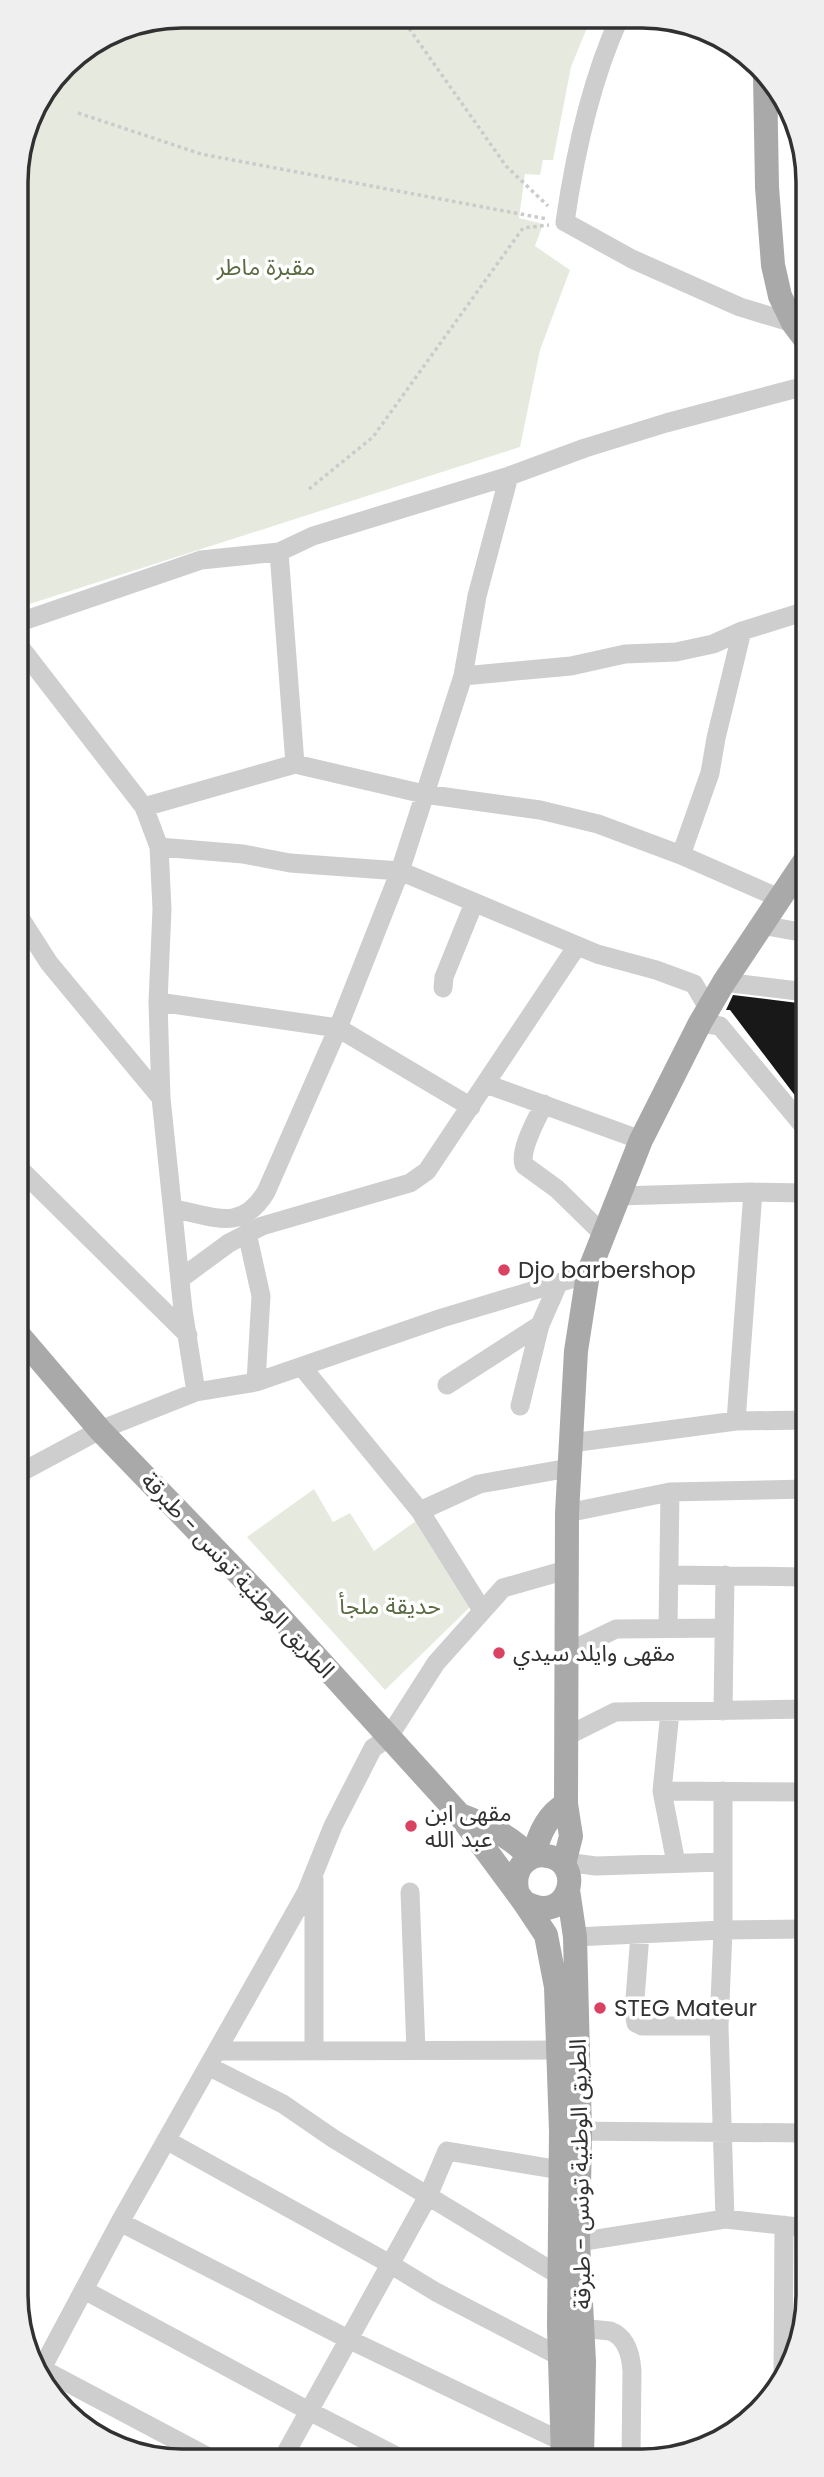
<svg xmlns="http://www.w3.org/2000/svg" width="824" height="2477" viewBox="0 0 824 2477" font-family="Poppins,'Noto Sans Arabic',sans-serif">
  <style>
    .green { fill: #e6eade }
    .building { fill: #181818 }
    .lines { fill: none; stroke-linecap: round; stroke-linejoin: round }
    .path { stroke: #cbcbcb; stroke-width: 3.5; stroke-dasharray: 3.5 3.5; stroke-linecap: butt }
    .minor { stroke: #cecece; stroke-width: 19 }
    .major { stroke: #a9a9a9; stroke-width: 24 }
    .poi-dot { fill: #da4262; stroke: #fff; stroke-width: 2.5 }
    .labels { text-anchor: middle; stroke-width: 7; stroke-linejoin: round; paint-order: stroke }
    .park-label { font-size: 23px; fill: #5a6b41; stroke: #fff }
    .poi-label { font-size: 23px; fill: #313131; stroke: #fff; text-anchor: start }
    .street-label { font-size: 23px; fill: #313131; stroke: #fff }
    .rim { fill: none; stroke: #313131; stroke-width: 3.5 }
  </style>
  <rect width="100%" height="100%" fill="#fff"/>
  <path class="green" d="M182,16l409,2 -20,49 -18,93h-10l-3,15 -15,-1 -6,44 24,6 -8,22 35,24 -30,80 -20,97 -503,161 -1,-438 17,-62 39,-51 47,-29z
    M314,1489l19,33 17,-9 24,38 42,-30 54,86 -85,83 -138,-153z"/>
  <path class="building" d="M733,995l73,9v106l-76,-100h-4z"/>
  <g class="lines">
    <path class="path" d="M401,17l105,149 42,40
      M78,113l123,41 346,65
      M309,489l64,-52 150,-209 26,-3"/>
    <path class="minor" d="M619,19c-29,64 -44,134 -54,203l67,37 108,48 53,16
      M279,552l16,212
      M17,623l184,-63 78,-8 34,-16 196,-60 76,-28 81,-25 139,-37
      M17,643l127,164 15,40 3,62 -4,93 3,96 22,212 13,82
      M463,676l108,-10 54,-12 51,-2 37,-8 29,-13 64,-20
      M144,807l151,-43 129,30 116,16 58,14 83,31 98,43
      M159,847l84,7 47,9 110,8 197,83 59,16 38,14 14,24
      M681,855l29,-82 6,-35 26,-107
      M17,913l32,50 112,135
      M762,925l44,8
      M724,982l82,10
      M443,988l1,-11 30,-74
      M158,1002l180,26 133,79
      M700,1023l20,3 86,103
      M486,1084l155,56
      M544,1104c-7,15 -25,45 -20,61l33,24 46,45
      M17,1166l171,169
      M619,1196l134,-4 53,1
      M174,1209c40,7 67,24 92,-17l72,-164 62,-157 63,-195 14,-80 32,-120
      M247,1233l14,63 -5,86
      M180,1279l49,-36 33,-17 148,-43 17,-12 150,-225
      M302,1367l118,144 62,99
      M447,1385l93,-60
      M520,1406l20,-81 18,-41
      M736,1421l17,-229
      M571,1443l165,-22 71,-1
      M18,1474l82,-44 96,-38 60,-10 186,-64 146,-44
      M420,1511l59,-27 90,-16
      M567,1513l103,-21 137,-3
      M670,1575l137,2
      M668,1628l2,-136
      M566,1653l50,-24 108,-1
      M723,1711l2,-136
      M670,1712l-8,79 14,72
      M567,1736l48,-24 192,-3
      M662,1791l145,1
      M723,1791v139l-4,96 6,193
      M567,1859l6,4 23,3 126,-4
      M410,1892l6,159
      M640,1934l-6,78 2,11 6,3h77
      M575,1937l148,-7 84,-1
      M314,2050v-171
      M218,2051l341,-1
      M208,2066l75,38 51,35 226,137
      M567,2131l241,2
      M166,2140l224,124 46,28 125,65 10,2
      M120,2222l228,117 215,103
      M578,2242l147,-23 83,9
      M84,2290l225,121 91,47
      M569,2327l41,4c17,6 21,25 22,40l-1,87
      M42,2369l168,89
      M41,2370l79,-148 186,-329 27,-67 40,-78 15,-10 48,-75 67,-75 63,-18
      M783,2379l1,-154
      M283,2458l145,-262 19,-45 125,21"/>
    <path class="major" d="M765,75l2,112 6,78 7,31 13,27 12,16
      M18,1334l82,96 170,176 189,208 65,88c45,26 63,-40 23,-46 -7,-2 -15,0 -21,5 -9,7 -11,18 -9,29
      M460,1815c24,9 54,22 70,43
      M534,1856c4,-20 13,-41 32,-52
      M564,1864l7,-28 -5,-32 1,-291 9,-162 12,-77 53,-134 59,-117 24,-41 82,-123
      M568,1890l7,47 5,195 -2,110 6,120 -2,96
      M524,1902l22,33 10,52 5,144 -2,195 4,132"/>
  </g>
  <g class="poi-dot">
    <circle cx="504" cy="1270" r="7"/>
    <circle cx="499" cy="1653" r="7"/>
    <circle cx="411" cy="1826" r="7"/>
    <circle cx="600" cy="2008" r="7"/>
  </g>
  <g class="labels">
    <g class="park-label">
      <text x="266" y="275">مقبرة ماطر</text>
      <text x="390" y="1614">حديقة ملجأ</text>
    </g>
    <g class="poi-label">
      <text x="518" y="1278">Djo barbershop</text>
      <text x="513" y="1661">مقهى وايلد سيدي</text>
      <text x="425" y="1821">مقهى ابن<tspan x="425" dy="26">عبد الله</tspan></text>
      <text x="614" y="2016">STEG Mateur</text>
    </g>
    <g class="street-label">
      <text transform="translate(238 1575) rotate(47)" y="8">الطريق الوطنية تونس - طبرقة</text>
      <text transform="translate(580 2174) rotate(-91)" y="8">الطريق الوطنية تونس - طبرقة</text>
    </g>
  </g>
  <path d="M0 0H824V2477H0ZM182 28H642A154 154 0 0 1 796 182V2295A154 154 0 0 1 642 2449H182A154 154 0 0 1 28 2295V182A154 154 0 0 1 182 28Z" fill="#efefef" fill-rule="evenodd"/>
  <path class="rim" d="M182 28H642A154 154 0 0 1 796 182V2295A154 154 0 0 1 642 2449H182A154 154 0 0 1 28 2295V182A154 154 0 0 1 182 28Z"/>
</svg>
